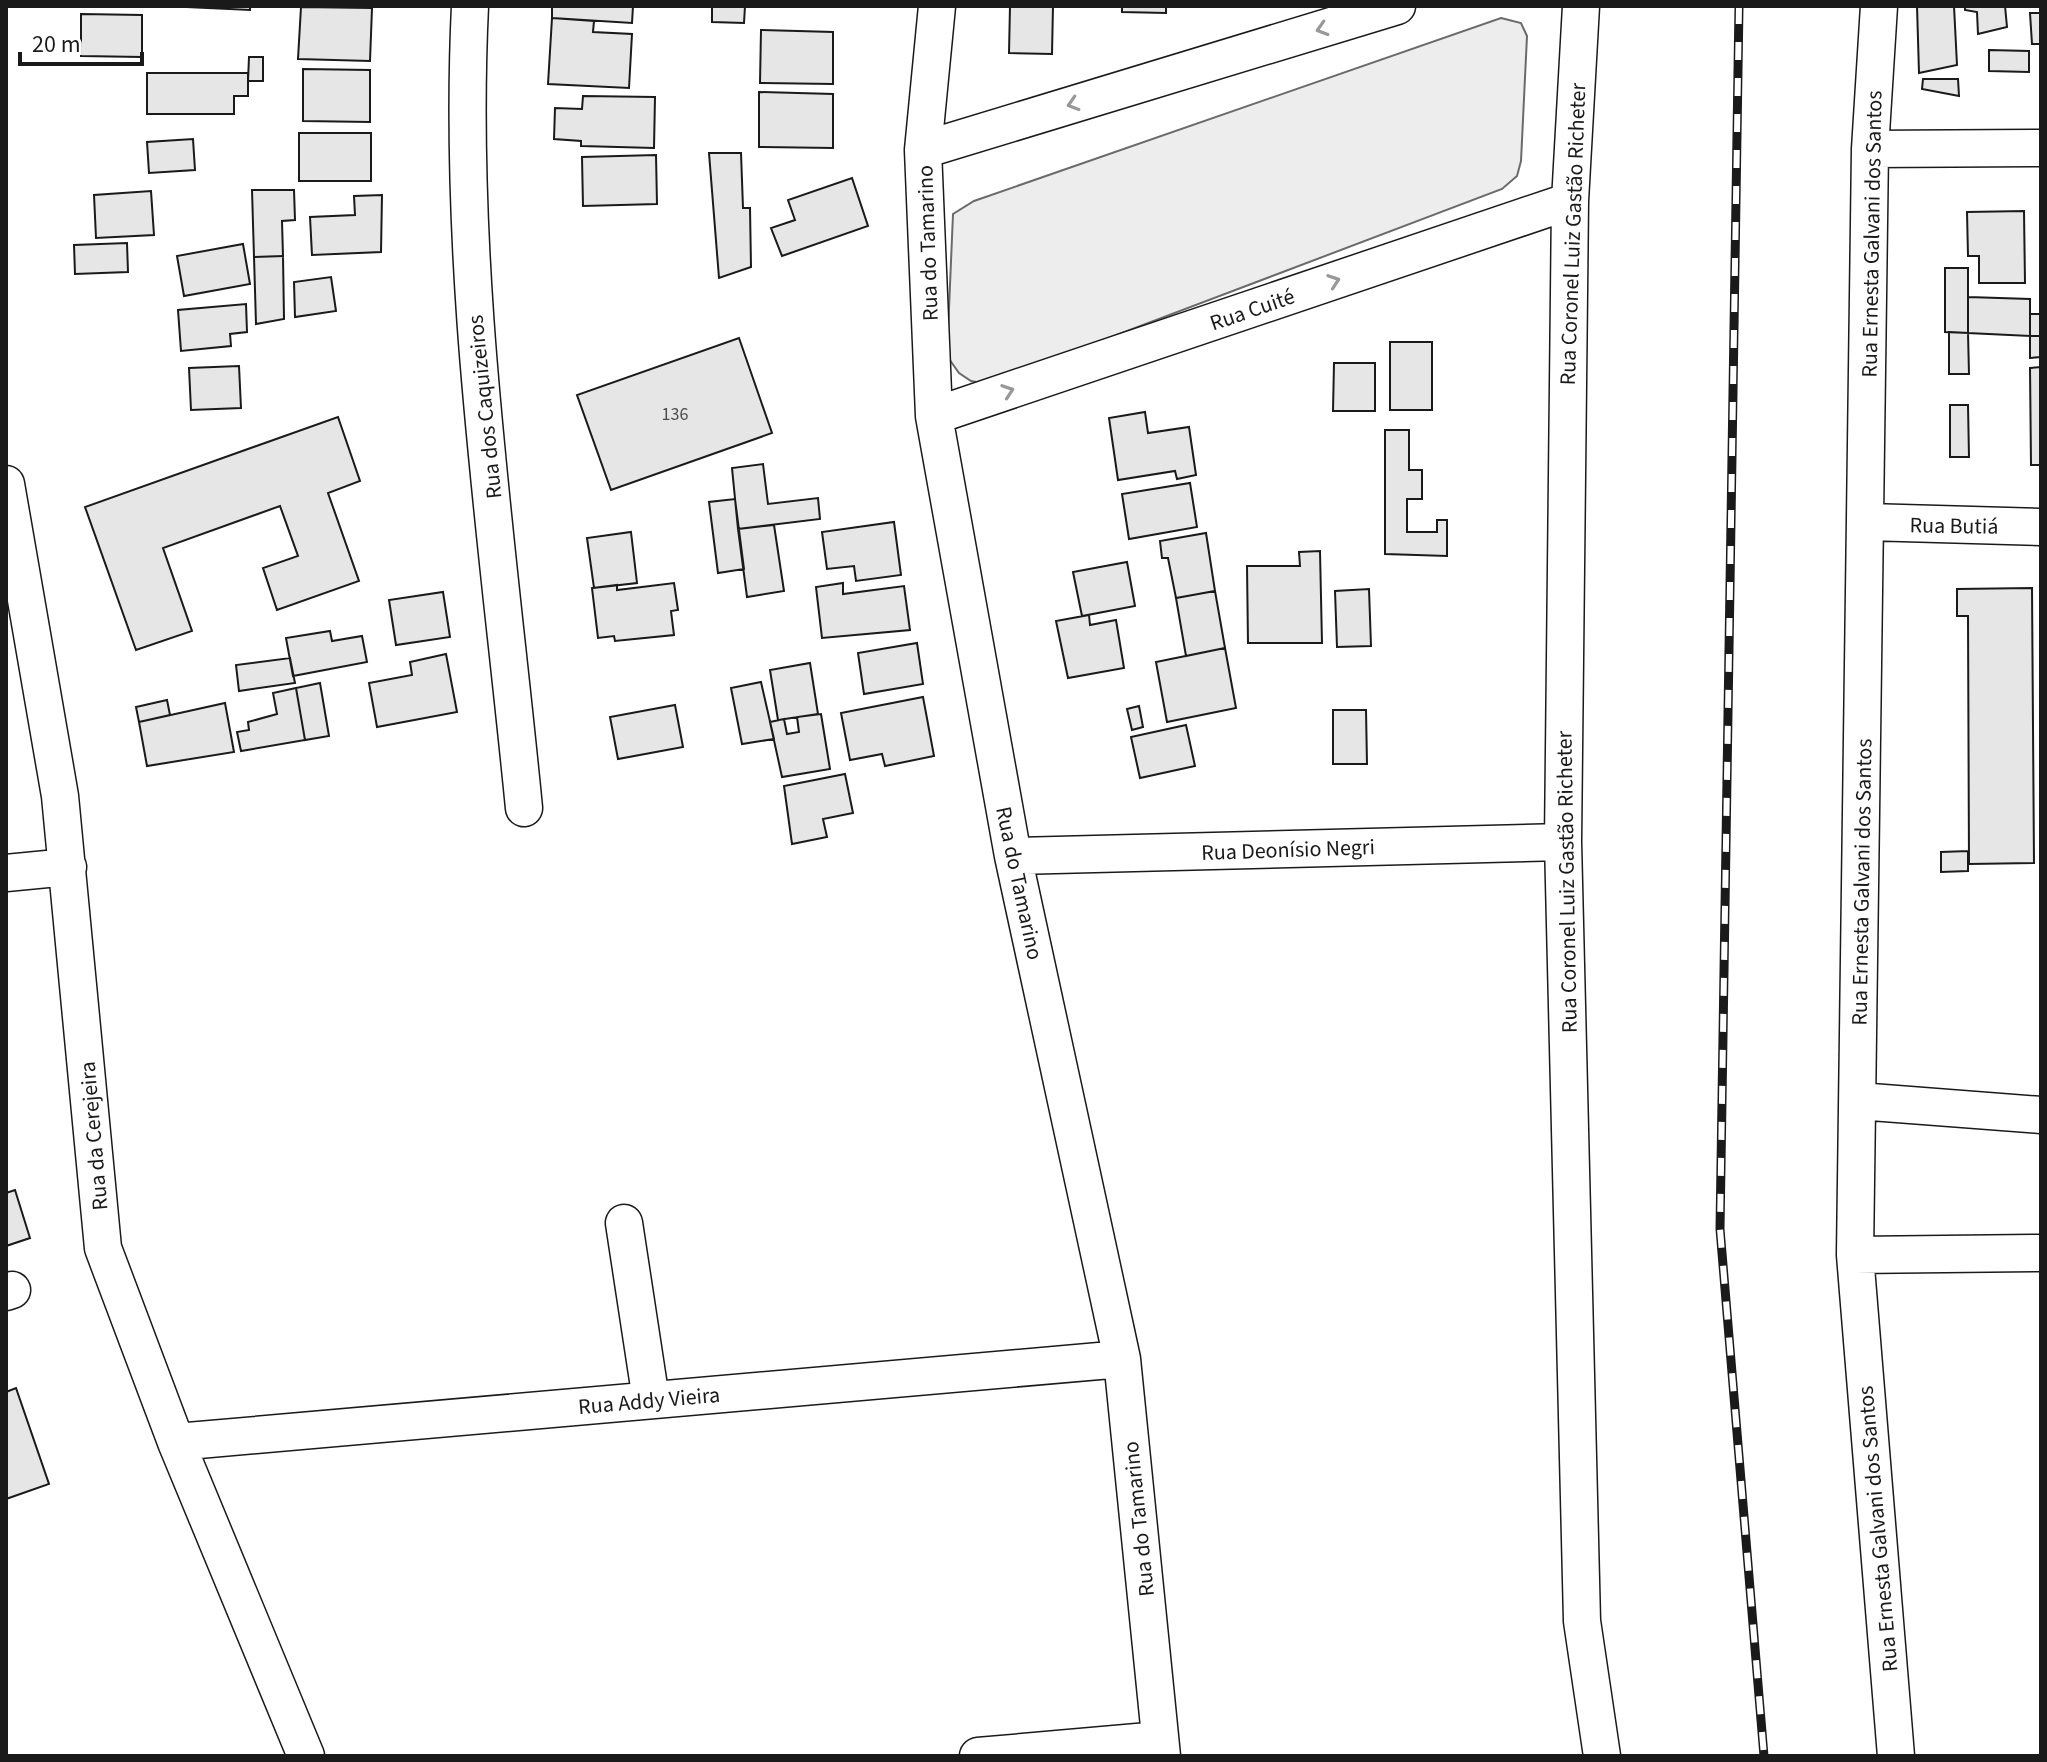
<svg xmlns="http://www.w3.org/2000/svg" width="2047" height="1762" viewBox="0 0 2047 1762" font-family="'Source Sans 3',sans-serif">
  <style>
    .built { fill: #ededed; stroke: #6a6a6a; stroke-width: 2 }
    .building { fill: #e6e6e6; stroke: #1a1a1a; stroke-width: 2 }
    .lines { fill: none; stroke-linecap: round; stroke-linejoin: round }
    .street-casing { stroke: #1a1a1a; stroke-width: 39 }
    .street { stroke: #fff; stroke-width: 36 }
    .rail-casing { stroke: #1a1a1a; stroke-width: 9 }
    .rail { stroke: #fff; stroke-width: 6; stroke-dasharray: 18; stroke-linecap: butt }
    .oneway { stroke: #989898 }
    .labels { text-anchor: middle; stroke-width: 6; stroke-linejoin: round; paint-order: stroke }
    .number-label { font-size: 18px; fill: #4d4d4d }
    .street-label { font-size: 22px; fill: #1a1a1a; stroke: #fff }
  </style>
  <rect width="100%" height="100%" fill="#fff"/>
  <path class="built" d="M1501,18l20,5 6,13 -6,125 -4,15 -15,13 -515,195 -16,-3 -12,-8 -12,-17 6,-142 21,-13z"/>
  <path class="building" d="M250,6v4l-63,-3v-1z
    M552,6h81l-1,17 -80,-5z
    M712,6h33l-1,17 -32,-1z
    M1010,6h43l-1,48 -43,-1z
    M1122,6h44v7l-44,-1z
    M1917,6h37l3,59 -38,8z
    M1965,6h40l2,21 -29,7 -1,-22 -12,-2z
    M301,7l71,1 -2,53 -72,-2z
    M2030,13h11v31h-9z
    M81,14l61,1v42l-61,-1z
    M552,18l42,3 -1,11 39,2 -3,54 -81,-4z
    M761,30l72,2v52l-73,-1z
    M1989,50l40,1v21l-40,-1z
    M249,57h14v24h-15z
    M303,69l67,1v52l-67,-1z
    M147,73h101v23h-14v18h-87z
    M1923,79h35l1,17 -37,-7z
    M759,92l74,2v54l-74,-1z
    M583,96l72,1 -1,51 -73,-2v-5l-27,-2 1,-31 27,1z
    M299,133h72v48h-72z
    M193,139l2,31 -46,3 -2,-31z
    M709,153h32l2,55h7l1,59 -32,11z
    M656,155l1,49 -74,2 -1,-49z
    M852,178l16,48 -86,30 -11,-28 24,-8 -7,-20z
    M252,190h42l1,30 -13,1 1,35 -29,1z
    M151,191l3,44 -58,3 -2,-43z
    M382,195l-1,57 -69,3 -2,-38 45,-2 -1,-19z
    M2024,211l1,72h-46v-27h-11l-1,-44z
    M127,243l1,29 -53,2 -1,-29z
    M243,244l7,40 -66,12 -7,-40z
    M283,256l1,63 -28,5 -2,-67z
    M1945,268h23v65l-23,-1z
    M331,277l5,34 -41,6 -1,-35z
    M1968,297l62,2v37l-62,-3z
    M246,304l1,28 -17,2 1,12 -50,5 -3,-41z
    M2030,314h11v22h-11z
    M1949,332l19,1 1,41h-20z
    M2030,336h11v21l-11,1z
    M739,338l33,95 -161,57 -34,-95z
    M1390,342h42v68h-42z
    M1334,363h41v48h-42z
    M239,366l2,42 -50,2 -2,-42z
    M2041,367v98h-10l-1,-97z
    M1950,405h18l1,52h-19z
    M1145,412l3,21 41,-6 7,48 -19,4 -2,-8 -57,9 -9,-62z
    M338,417l22,64 -32,12 31,88 -82,29 -14,-42 35,-12 -18,-50 -117,42 29,83 -56,19 -51,-143z
    M1385,430h24v40h13v29h-15v33h30v-12h10v36l-62,-2z
    M763,464l5,40 50,-6 2,21 -82,10 -6,-61z
    M1190,483l7,44 -68,12 -7,-45z
    M735,499l9,70 -26,4 -9,-71z
    M894,522l7,53 -45,6 -2,-15 -27,3 -5,-37z
    M774,525l10,66 -37,6 -9,-68z
    M631,532l6,51 -43,5 -7,-50z
    M1206,533l9,58 -39,7 -8,-40h-6l-2,-17z
    M1320,551l2,92h-74l-1,-77h53l-1,-14z
    M1127,562l8,44 -53,10 -9,-44z
    M674,583l4,27 -7,1 3,24 -59,6 -1,-5 -16,2 -6,-50 25,-3v5z
    M843,583v11l61,-8 6,44 -88,8 -6,-51z
    M2032,588l2,275 -65,1 -1,-248h-11v-27z
    M1369,589l2,57 -34,1 -2,-56z
    M1215,591l10,57 -39,8 -10,-58z
    M443,592l7,45 -54,8 -7,-45z
    M1089,615l1,10 26,-5 8,48 -56,10 -12,-57z
    M330,631l2,10 30,-5 5,26 -74,14 -7,-38z
    M917,643l6,41 -59,10 -6,-41z
    M1225,648l11,60 -69,14 -11,-60z
    M446,654l11,58 -80,15 -8,-44 43,-8 -2,-13z
    M290,658l5,25 -56,8 -3,-26z
    M810,663l8,51 -40,6 -8,-50z
    M761,682l13,57 -32,5 -11,-56z
    M320,683l9,53 -24,4 -9,-52z
    M296,688l9,52 -64,11 -4,-19 12,-2 -1,-8 29,-8 -4,-21z
    M923,697l11,59 -49,10 -3,-12 -32,6 -9,-47z
    M167,700l3,15 -31,7 -3,-15z
    M225,703l9,49 -87,14 -8,-44z
    M675,705l8,42 -65,12 -8,-42z
    M1139,706l4,21 -11,3 -5,-21z
    M1333,710h33l1,54h-34z
    M821,714l9,55 -48,8 -12,-55 14,-3 3,15 12,-2 -2,-15z
    M1186,725l9,41 -55,12 -9,-41z
    M845,774l8,39 -30,6 4,18 -35,7 -8,-58z
    M1968,851v20l-27,1v-20z
    M15,1190l15,48 -24,8v-53z
    M16,1388l33,96 -43,15v-107z"/>
  <g class="lines">
    <defs>
      <path id="street" d="M470,6c-13,268 28,535 54,802
        M937,6l-14,144 11,266 79,440 109,503 40,397
        M1581,6l-11,195 -7,641 19,779 20,135
        M1879,6l-9,143 -15,1106 41,501
        M1870,149l171,-1
        M923,150l474,-144
        M934,416l636,-215
        M6,484l54,312 43,452 73,194 130,314
        M1867,522l174,5
        M1013,856l550,-14
        M6,873l62,-6
        M1858,1101l183,14
        M624,1223l27,177
        M1855,1255l186,-2
        M6,1292l6,-2
        M176,1442l946,-83
        M978,1756l182,-16"/>
    </defs>
    <use href="#street" class="street-casing"/>
    <use href="#street" class="street"/>
    <defs>
      <path id="rail" d="M1739,6l-19,1223 44,527"/>
    </defs>
    <use href="#rail" class="rail-casing"/>
    <use href="#rail" class="rail"/>
  </g>
  <defs><path id="oneway-chevron" d="M-2-3.5L2.5 0L-2 3.5" fill="none" stroke-width="1.6" stroke-linecap="round" stroke-linejoin="round" transform="scale(2)"/></defs>
  <g class="oneway">
    <use href="#oneway-chevron" transform="translate(1322 29) rotate(163)"/>
    <use href="#oneway-chevron" transform="translate(1073 104) rotate(163)"/>
    <use href="#oneway-chevron" transform="translate(1334 281) rotate(-19)"/>
    <use href="#oneway-chevron" transform="translate(1008 391) rotate(-19)"/>
  </g>
  <g class="labels">
    <g class="number-label">
      <text x="675" y="420">136</text>
    </g>
    <g class="street-label">
      <text transform="translate(1572 234) rotate(-88)" y="8">Rua Coronel Luiz Gastão Richeter</text>
      <text transform="translate(1871 234) rotate(-89)" y="8">Rua Ernesta Galvani dos Santos</text>
      <text transform="translate(927 243) rotate(-92)" y="8">Rua do Tamarino</text>
      <text transform="translate(1252 309) rotate(-19)" y="8">Rua Cuité</text>
      <text transform="translate(484 407) rotate(-96)" y="8">Rua dos Caquizeiros</text>
      <text transform="translate(1954 525) rotate(1)" y="8">Rua Butiá</text>
      <text transform="translate(1288 849) rotate(-2)" y="8">Rua Deonísio Negri</text>
      <text transform="translate(1566 882) rotate(-91)" y="8">Rua Coronel Luiz Gastão Richeter</text>
      <text transform="translate(1861 882) rotate(-89)" y="8">Rua Ernesta Galvani dos Santos</text>
      <text transform="translate(1020 883) rotate(78)" y="8">Rua do Tamarino</text>
      <text transform="translate(93 1136) rotate(-95)" y="8">Rua da Cerejeira</text>
      <text transform="translate(649 1400) rotate(-5)" y="8">Rua Addy Vieira</text>
      <text transform="translate(1138 1519) rotate(-96)" y="8">Rua do Tamarino</text>
      <text transform="translate(1877 1529) rotate(-95)" y="8">Rua Ernesta Galvani dos Santos</text>
    </g>
  </g>
  <rect width="2047" height="1762" fill="none" stroke="#1a1a1a" stroke-width="16"/>
  <path d="M20 52v12h122v-12" fill="none" stroke="#1a1a1a" stroke-width="4"/>
  <text x="32" y="52" font-size="24" fill="#1a1a1a" stroke="#ffffff" stroke-width="6" paint-order="stroke">20 m</text>
</svg>
